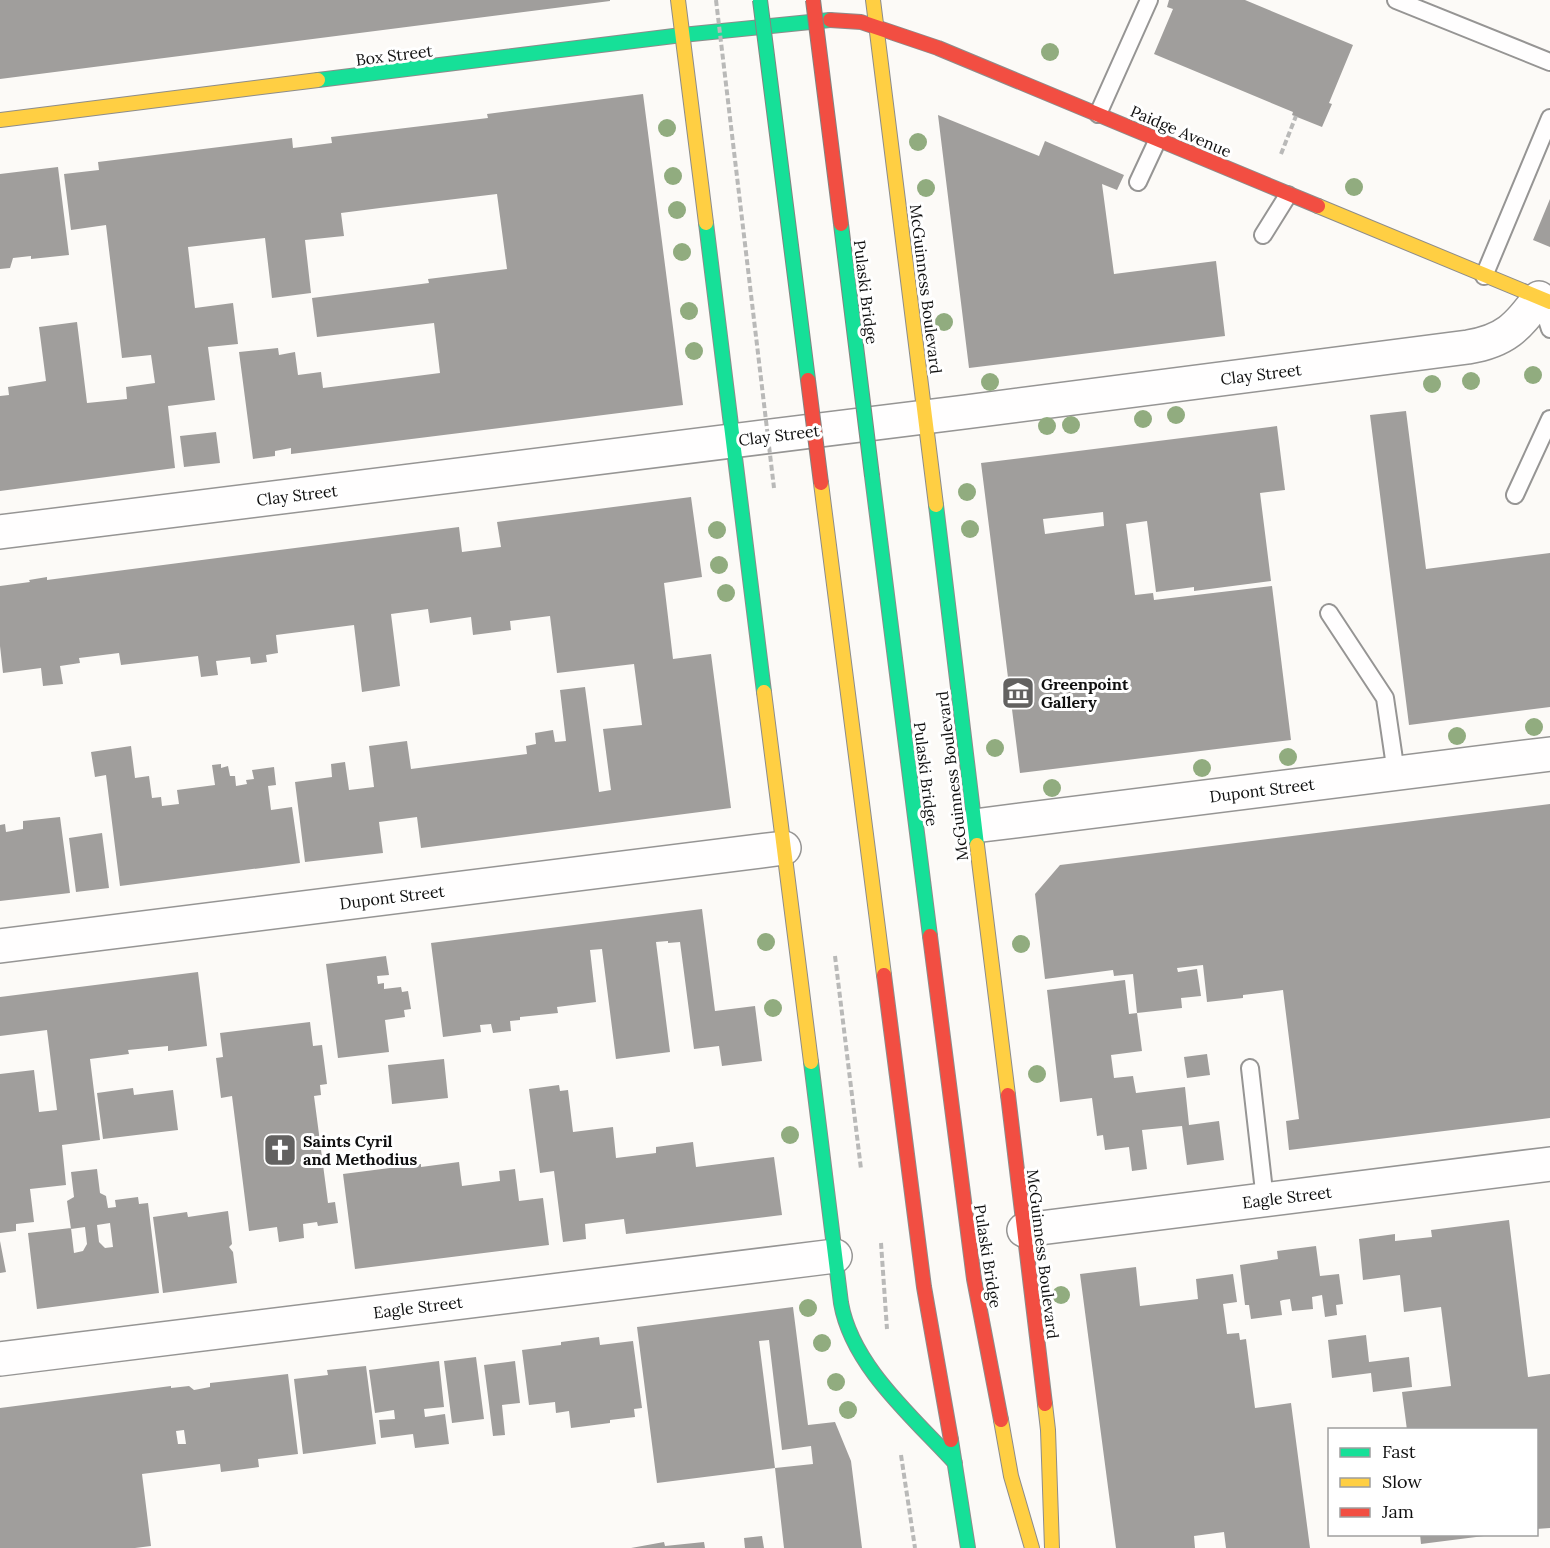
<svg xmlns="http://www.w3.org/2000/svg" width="1550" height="1548" viewBox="0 0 1550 1548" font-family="Lora,serif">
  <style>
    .building { fill: #a09e9c; fill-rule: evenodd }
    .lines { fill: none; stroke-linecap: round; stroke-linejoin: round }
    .lane-casing { stroke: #969594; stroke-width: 20 }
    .street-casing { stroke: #969594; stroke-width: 36 }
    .fast-casing { stroke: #8d8c8b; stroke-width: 16 }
    .slow-casing { stroke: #8d8c8b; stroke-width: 16 }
    .jam-casing { stroke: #8d8c8b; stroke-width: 16 }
    .path { stroke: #b9b9b8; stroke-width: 4; stroke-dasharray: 6 3; stroke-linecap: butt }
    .lane { stroke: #fffefe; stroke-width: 16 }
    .street { stroke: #fffefe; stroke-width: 33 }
    .fast { stroke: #16e098; stroke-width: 14 }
    .slow { stroke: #ffcf43; stroke-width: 14 }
    .jam { stroke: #f24e42; stroke-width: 14 }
    .fast-bridge-casing { stroke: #848381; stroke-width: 16; stroke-linecap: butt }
    .jam-bridge-casing { stroke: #848381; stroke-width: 16; stroke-linecap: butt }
    .path-bridge { stroke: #b9b9b8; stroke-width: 4; stroke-dasharray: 6 3; stroke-linecap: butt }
    .fast-bridge { stroke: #16e098; stroke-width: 14 }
    .jam-bridge { stroke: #f24e42; stroke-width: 14 }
    .tree { fill: #91ac7f }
    .labels { text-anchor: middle; stroke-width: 6; stroke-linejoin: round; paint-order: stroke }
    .street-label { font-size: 16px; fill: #101010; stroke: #fff }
    .poi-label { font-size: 16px; font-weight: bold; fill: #101010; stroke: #fff; text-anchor: start }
  </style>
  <rect width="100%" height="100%" fill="#fcfaf7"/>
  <path class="building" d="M0,0h610v1l-610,78z
    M1169,0h76l108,45 -24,58 3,1 -10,23 -30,-12 1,-3 -139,-58 19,-45 -6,-2z
    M643,94l40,311 -392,49v-6l-16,3v5l-22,3 -14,-107 39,-4 1,7 16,-3 3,23 23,-3 2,16 117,-15 -6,-50 -117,14 -5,-39 117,-15 -1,-4 79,-10 -10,-75 -117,14 -39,5 3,23 -39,4 6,53 -39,5 -7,-60 -77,9 7,61 38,-5 5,41 -30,3 7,53 -47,6 7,62 -175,23v-95l9,-1 -1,-8 38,-6 -7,-54 38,-5 10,81 40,-4 -1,-12 29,-4 -4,-28 -29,3 -16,-133 -35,5 -7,-56 35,-4 -1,-8 194,-24 1,10 39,-5 -1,-6 157,-19 -1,-4z
    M938,115l101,41 6,-15 79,34 -7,15 -15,-6 12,90 102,-13 9,75 -256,32z
    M58,167l11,88 -38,4v-3l-18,2 -3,10 -10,1v-95z
    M1550,199v48l-17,-7z
    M1406,411l20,158 124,-16v154l-141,18 -39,-310z
    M1277,426l8,64 -25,3 11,88 -77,10v-4l-38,5 -9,-71 -21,3 9,71 18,-2 1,7 118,-14 19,154 -271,33 -39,-310zM1103,512l1,14 -59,8 -2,-15z
    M216,432l4,31 -36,4 -4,-31z
    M691,497l11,80 -38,6 9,76 38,-5 20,154 -310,40 -4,-31 -38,5 4,31 -78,9 -10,-80 37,-5 -1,-13 14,-2 4,28 25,-3 -5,-41 38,-5 4,28 116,-15 -1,-8 10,-2 -1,-11 18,-3 2,12 11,-1 -6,-51 25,-3 14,105 12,-2 -8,-61 39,-4 -8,-61 -77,9 -7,-57 -40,5 1,9 -38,5 -2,-18 -41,6 -2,-14 -37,5 9,72 -38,6 -8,-67 -78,10 2,18 -12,2 1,7 -16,2 -1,-7 -34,4 2,14 -17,2 -3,-21 -77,9 -2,-12 -40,5 1,5 -20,3 3,18 -20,2 -2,-18 -38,5 -3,-27v-60l30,-4 -1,-2 18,-3v3l412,-53 3,25 39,-5 -4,-25z
    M131,746l4,32 14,-2 3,22 9,-1 1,9 17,-2 -2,-14 38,-5 -3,-20 9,-1v4l7,-2 2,10h5l1,10 11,-2 -1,-4 8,-1 -2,-9 22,-3 2,18 -8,1 3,24 21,-3 8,56 -180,23 -14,-111 -11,2 -4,-25z
    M1550,804v314l-261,32 -3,-29 13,-2 -16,-129 -40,5v3l-36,4 -4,-37 -26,3 1,4 19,-3 4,27 -20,2 1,10 -45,5 -4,-39 -19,2 -1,-6 -68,9 -10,-85 25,-29z
    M60,817l10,76 -70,8v-76l5,-1 1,8 17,-3v-8z
    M102,833l7,55 -33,4 -7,-54z
    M702,909l13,102 40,-5 7,55 -40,5 -3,-20 -25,3 -14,-107 -12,1v-2l-12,1 14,110 -54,7 -14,-110 -12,1 6,52 -39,5 1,6 -38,4v3l-10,1 1,10 -18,2 -2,-9 -11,1 1,7 -38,5 -12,-94z
    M386,956l3,19 -12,1 1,8 6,-1v6l17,-2 1,5 6,-1 3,18 -7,1 1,7 -20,3 4,32 -51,6 -12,-94z
    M198,972l9,74 -39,5v-5l-40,4 1,4 -39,5 10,81 -38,5 4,40 -36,4 4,33 -18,2v7l-16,2v-159l34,-4 5,42 18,-2 -10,-80 -47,6v-39z
    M1125,980l4,34 8,-1 5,38 -31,4 3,23 19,-2 3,17 49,-6 4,38 30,-4 5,39 -37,5 -5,-39 -40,4 5,39 -15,2 -3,-24 -24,3 -2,-15 -6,1 -5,-38 -32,4 -13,-112z
    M310,1022l3,24 9,-1 5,39 -7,1 1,10 -7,1 14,107 7,-1 3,21 -20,3 -1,-4 -14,2 1,14 -25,4 -2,-15 -28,4 -17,-135 -11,2 -5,-40 7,-1 -3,-24z
    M1207,1054l3,21 -23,3 -3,-21z
    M444,1059l4,39 -56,6 -4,-39z
    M559,1085l1,6 8,-1 5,42 40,-5 3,31 40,-5v-6l37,-5 3,25 78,-10 8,58 -156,19 -2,-15 -39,5 1,15 -23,3 -9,-71 -14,2 -11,-84z
    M133,1088l1,7 39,-5 5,40 -75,9 -6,-46z
    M459,1162l3,24 38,-5 -1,-10 16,-2 4,32 24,-3 6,47 -194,24 -12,-95 78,-10v3z
    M97,1169l3,24 6,3 2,12 8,-1 -1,-7 23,-3 1,7 9,-1 11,90 -122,16 -9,-76 43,-5 3,25 9,-2 4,-7 -2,-17 -14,2 -4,-28 7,-4 -3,-25zM110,1223l3,24 -8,1 -6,-6 -2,-17z
    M228,1211l4,33 -3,3 4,5 4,31 -74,10 -10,-76 34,-5 1,5z
    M1509,1220l19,157 22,-3v154l-14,1v-99h-129l-5,-38 49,-6 -10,-79 -37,5 -4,-37 -37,5 -4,-41 36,-5v7l37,-4 -1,-7z
    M0,1241l6,31 -6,1z
    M1316,1246l4,30 19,-2 4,30 -7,1 1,10 -12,2 -3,-22 -10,2 1,12 -21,2 -2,-12 -7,1 -3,1 2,14 -31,4 -2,-14h-4l-5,-40 38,-6 -1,-8z
    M1136,1267l4,39 58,-7 -2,-20 37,-5 4,28 -14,2 4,30 12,-1 1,7 6,-1 9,69 36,-5 19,145h-84l-2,-16 -30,4 1,12h-79l-36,-274z
    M793,1307l15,118 27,-3 16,39 11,87h-78l-9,-80 38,-4 -2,-18 -29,4 -13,-110 -10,1 16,127 -118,15 -20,-156z
    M1366,1335l3,27 40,-5 3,30 -39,5 -2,-19 -39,5 -4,-38z
    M599,1337l1,8 33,-4 9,67 -8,1 1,8 -25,3v3l-39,5 -2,-17 -13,2 -1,-11 -26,3 -7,-55 39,-5v-3z
    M476,1357l8,62 -32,4 -8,-62z
    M439,1361l5,46 -20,2 1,8 20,-3 4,30 -34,4 -2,-14 -32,4 -2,-18 16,-1 -1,-9 -19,3 -6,-43z
    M515,1361l5,42 -18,2 3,30 -12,1 -9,-71z
    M366,1366l10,78 -73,10 -9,-75 34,-4 -1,-5z
    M288,1374l10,80 -40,5 1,8 -38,5 -1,-8 -78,10 9,72 -16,2h-135v-140l171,-22v2l18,-2 5,4 16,-3v-4zM184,1430l2,14h-8l-2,-13z
    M1420,1534h64v2l-63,8z
    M762,1536l2,12h-19l-1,-10z
    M664,1542l1,4 39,-4 1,6h-74z"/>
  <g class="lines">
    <defs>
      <path id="lane" d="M1396,0l154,62
        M1098,114l51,-114
        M1138,182l20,-43
        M1263,235l25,-40
        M1484,276l66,-158
        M1540,298l10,31
        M1515,495l35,-76
        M1329,613l56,85 11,75
        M1250,1068l15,132"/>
      <path id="street" d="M0,532l965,-120 503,-65c37,-6 50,-20 71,-49
        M974,826l576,-72
        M0,946l784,-98
        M1024,1230l526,-66
        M0,1359l835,-103"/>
      <path id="fast" d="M318,80l364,-45 148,-15
        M706,223l58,469
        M872,476l58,460
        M936,505l41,340
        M811,1062l30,241c11,63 72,114 114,160
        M951,1440l17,108"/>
      <path id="slow" d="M678,0l28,223
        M873,0l63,505
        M0,120l318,-40
        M1318,206l232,96
        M821,483l63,492
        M764,692l47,370
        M977,845l31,250
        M1045,1404l3,26 4,118
        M1001,1420l10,56 21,72"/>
      <path id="jam" d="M830,20l31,2 77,26 380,158
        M930,936l44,343 27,141
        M884,975l40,312 27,153
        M1008,1095l37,309"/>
    </defs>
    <use href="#lane" class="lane-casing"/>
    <use href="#street" class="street-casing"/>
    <use href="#fast" class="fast-casing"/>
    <use href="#slow" class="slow-casing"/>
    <use href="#jam" class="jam-casing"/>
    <path class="path" d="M1281,154l15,-38
      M835,956l26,213
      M881,1243l6,86
      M901,1455l14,93"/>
    <use href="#lane" class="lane"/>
    <use href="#street" class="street"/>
    <use href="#fast" class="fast"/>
    <use href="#slow" class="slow"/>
    <use href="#jam" class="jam"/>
    <defs>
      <path id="fast-bridge" d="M760,0l48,380
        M841,224l31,252"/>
      <path id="jam-bridge" d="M813,0l28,224
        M808,380l13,103"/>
    </defs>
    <use href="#fast-bridge" class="fast-bridge-casing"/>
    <use href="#jam-bridge" class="jam-bridge-casing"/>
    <path class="path-bridge" d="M716,0l58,488"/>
    <use href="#fast-bridge" class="fast-bridge"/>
    <use href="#jam-bridge" class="jam-bridge"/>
  </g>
  <g class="tree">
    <circle cx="1050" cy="52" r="9"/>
    <circle cx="667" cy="128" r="9"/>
    <circle cx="918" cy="142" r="9"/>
    <circle cx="673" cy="176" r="9"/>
    <circle cx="1354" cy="187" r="9"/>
    <circle cx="926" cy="188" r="9"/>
    <circle cx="677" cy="210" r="9"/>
    <circle cx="682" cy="252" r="9"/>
    <circle cx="689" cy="311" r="9"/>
    <circle cx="944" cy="322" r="9"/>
    <circle cx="694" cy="351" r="9"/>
    <circle cx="1533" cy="375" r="9"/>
    <circle cx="1471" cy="381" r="9"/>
    <circle cx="990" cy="382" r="9"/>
    <circle cx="1432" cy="384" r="9"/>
    <circle cx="1176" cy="415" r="9"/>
    <circle cx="1143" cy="419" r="9"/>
    <circle cx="1071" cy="425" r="9"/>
    <circle cx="1047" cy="426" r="9"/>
    <circle cx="967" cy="492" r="9"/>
    <circle cx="970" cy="529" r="9"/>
    <circle cx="717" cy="530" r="9"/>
    <circle cx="719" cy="565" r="9"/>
    <circle cx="726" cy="593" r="9"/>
    <circle cx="1534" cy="727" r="9"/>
    <circle cx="1457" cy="736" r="9"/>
    <circle cx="995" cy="748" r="9"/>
    <circle cx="1288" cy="757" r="9"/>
    <circle cx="1202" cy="768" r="9"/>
    <circle cx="1052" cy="788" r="9"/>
    <circle cx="766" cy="942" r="9"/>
    <circle cx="1021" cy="944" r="9"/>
    <circle cx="773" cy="1008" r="9"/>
    <circle cx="1037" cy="1074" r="9"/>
    <circle cx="790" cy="1135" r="9"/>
    <circle cx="1061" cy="1295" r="9"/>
    <circle cx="808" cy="1308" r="9"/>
    <circle cx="822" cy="1343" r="9"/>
    <circle cx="836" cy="1382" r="9"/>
    <circle cx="848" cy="1410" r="9"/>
  </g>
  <defs>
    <symbol id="museum-square" viewBox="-11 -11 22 22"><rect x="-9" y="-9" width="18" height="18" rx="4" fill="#636261" stroke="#fff"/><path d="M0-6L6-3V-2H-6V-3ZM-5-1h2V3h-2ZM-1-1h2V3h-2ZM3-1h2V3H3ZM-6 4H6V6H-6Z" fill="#fff"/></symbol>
    <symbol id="church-square" viewBox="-11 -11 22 22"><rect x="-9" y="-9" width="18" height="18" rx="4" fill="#636261" stroke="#fff"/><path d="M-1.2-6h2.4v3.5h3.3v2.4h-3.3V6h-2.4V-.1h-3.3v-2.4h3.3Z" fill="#fff"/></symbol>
  </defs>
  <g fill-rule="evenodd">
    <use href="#museum-square" x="999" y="674" width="38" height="38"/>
    <use href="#church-square" x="261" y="1131" width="38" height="38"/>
  </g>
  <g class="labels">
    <g class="street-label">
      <text transform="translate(394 55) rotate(-7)" y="6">Box Street</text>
      <text transform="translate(1181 131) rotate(23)" y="6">Paidge Avenue</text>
      <text transform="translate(926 289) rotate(83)" y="6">McGuinness Boulevard</text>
      <text transform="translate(866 292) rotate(83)" y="6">Pulaski Bridge</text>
      <text transform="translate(1261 374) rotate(-7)" y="6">Clay Street</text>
      <text transform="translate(779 435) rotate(-7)" y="6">Clay Street</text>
      <text transform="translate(297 495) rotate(-7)" y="6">Clay Street</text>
      <text transform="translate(926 774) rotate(83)" y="6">Pulaski Bridge</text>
      <text transform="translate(952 776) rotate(-97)" y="6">McGuinness Boulevard</text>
      <text transform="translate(1262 790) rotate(-7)" y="6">Dupont Street</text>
      <text transform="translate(392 897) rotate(-7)" y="6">Dupont Street</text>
      <text transform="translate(1287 1197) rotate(-7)" y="6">Eagle Street</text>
      <text transform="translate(1043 1254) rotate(83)" y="6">McGuinness Boulevard</text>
      <text transform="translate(988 1256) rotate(81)" y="6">Pulaski Bridge</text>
      <text transform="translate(418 1307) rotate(-7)" y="6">Eagle Street</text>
    </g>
    <g class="poi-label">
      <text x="1041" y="690">Greenpoint<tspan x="1041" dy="18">Gallery</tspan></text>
      <text x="303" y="1147">Saints Cyril<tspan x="303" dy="18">and Methodius</tspan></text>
    </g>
  </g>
  <rect x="1328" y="1428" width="210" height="108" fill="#ffffff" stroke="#9f9f9f" stroke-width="1.5"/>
  <rect x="1340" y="1448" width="30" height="9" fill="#16e098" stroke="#9f9f9f" stroke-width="1.5"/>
  <text x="1382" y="1458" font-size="18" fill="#101010">Fast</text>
  <rect x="1340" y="1478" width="30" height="9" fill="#ffcf43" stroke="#9f9f9f" stroke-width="1.5"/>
  <text x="1382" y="1488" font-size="18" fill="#101010">Slow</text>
  <rect x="1340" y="1508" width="30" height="9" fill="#f24e42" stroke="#9f9f9f" stroke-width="1.5"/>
  <text x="1382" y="1518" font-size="18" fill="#101010">Jam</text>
</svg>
